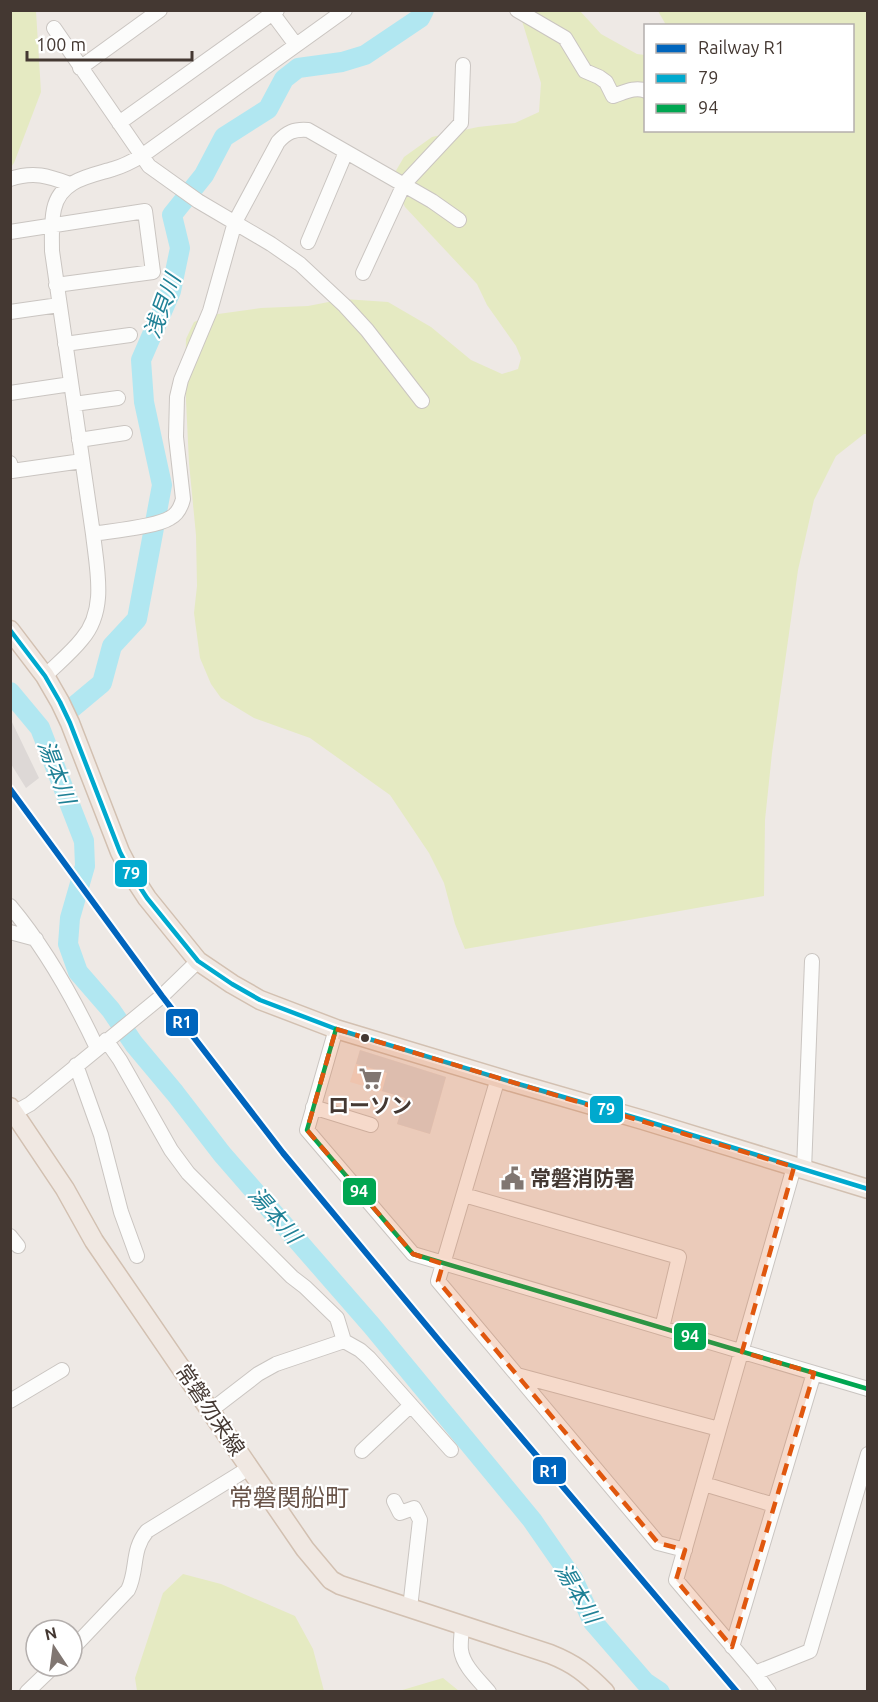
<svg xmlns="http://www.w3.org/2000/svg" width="878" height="1702" viewBox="0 0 878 1702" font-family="Ubuntu,'Noto Sans JP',sans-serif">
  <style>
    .commercial { fill: #f3e0d6 }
    .green { fill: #e5eac2 }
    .parking { fill: #ddd8d6 }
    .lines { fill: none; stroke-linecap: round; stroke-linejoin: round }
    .river { stroke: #b1e7f1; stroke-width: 20 }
    .minor-casing { stroke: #cac5c1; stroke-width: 16 }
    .major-casing { stroke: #d2c0b1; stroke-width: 21 }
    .minor { stroke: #fcfcfb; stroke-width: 14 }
    .major { stroke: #f0e8e2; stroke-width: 18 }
    .bus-1-casing { stroke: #fff; stroke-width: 9 }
    .bus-2-casing { stroke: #fff; stroke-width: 9 }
    .bus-1 { stroke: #00a9ce; stroke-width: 4.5 }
    .bus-2 { stroke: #00a651; stroke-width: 4.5 }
    .rail-1-casing { stroke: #fff; stroke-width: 10 }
    .rail-1 { stroke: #0065bd; stroke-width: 6 }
    .marked { fill: #e0570e; fill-opacity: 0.2; stroke: #e0570e; stroke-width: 4.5; stroke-dasharray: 12 8; stroke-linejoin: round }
    .bus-dot { fill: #443832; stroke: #fff; stroke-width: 2 }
    .labels { text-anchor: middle; stroke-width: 4.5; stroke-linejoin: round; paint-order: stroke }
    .poi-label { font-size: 21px; font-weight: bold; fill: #443832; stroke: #fff }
    .street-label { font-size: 21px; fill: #443832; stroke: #fff }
    .water-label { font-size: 22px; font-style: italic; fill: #1f8196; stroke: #fff }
    .quarter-label { font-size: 24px; fill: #685348; stroke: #fff }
    .line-badge { stroke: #fff; stroke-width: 2 }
    .badge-label { font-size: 16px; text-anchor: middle; font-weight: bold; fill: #fff }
  </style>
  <rect width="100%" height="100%" fill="#eee9e5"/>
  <path class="commercial" d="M360,1050l86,27 -16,57 -33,-10 8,-26 -55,-16z"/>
  <path class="green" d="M11,10l25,1 5,81 -27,71 -3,4z
    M519,11h61l21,23 36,20 8,1 1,75h206v-104l-186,-1 -8,-14h209v423h-3l-28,22 -22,44 -16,70 -26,183 -7,67 -1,76 -299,53 -10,-25 -11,-41 -15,-30 -39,-58 -80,-57 -56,-20 -33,-20 -10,-14 -11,-26 -6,-45 3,-27 -1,-51 -7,-72 -4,-83 1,-41 8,-17 17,-7 50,-7 47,-2 36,-7 44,3 43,25 40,33 31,14 16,-5 3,-11 -5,-12 -29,-41 -10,-21 -72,-77 -14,-28 13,-22 28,-20 46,-10 37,-4 24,-11 2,-29z
    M183,1574l38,10 74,32 18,33 11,42h-187l-2,-13 28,-85z
    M443,1678l16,13h-60z"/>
  <path class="parking" d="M10,718l29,60 -13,10 -15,-24z
    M360,1050l86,27 -16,57 -33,-10 8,-26 -23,-7 5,-18 -31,-9z"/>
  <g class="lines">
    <path class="river" d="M10,692l30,36 44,113 1,25 -15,52 -2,26 10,28 33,38 23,34 41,49 47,61 150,172 160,194 41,59 20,43 52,60 15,10
      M72,708l30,-25 10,-37 25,-27 25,-134 -18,-83 -3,-42 30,-69 9,-43 -8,-33 32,-40 20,-38 44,-28 16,-30 14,-11 44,-6 23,-7 55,-37 4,-8"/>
    <defs>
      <path id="minor" d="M270,10l26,35
        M517,10l48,28 20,33 14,6 7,5 7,14c10,-3 22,-10 33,-5
        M54,28l95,138 49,35 73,43 29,20 45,42 22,24 55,71
        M80,68l80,-58
        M119,123l158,-113
        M10,179c24,-8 38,-3 60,5
        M10,232l135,-21 8,61 -97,13
        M308,242l38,-90
        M363,273l41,-89 57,-61 2,-58
        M10,312l49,-7
        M65,344l65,-9
        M10,393l61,-9
        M74,404l44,-6
        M79,440l46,-7
        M10,463l2,8 70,-10
        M93,534c18,-3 63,-7 77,-16 8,-4 11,-11 13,-19l-7,-62 1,-40 4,-17 29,-69 25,-89 43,-80c9,-10 16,-13 30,-12l124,71 27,19
        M45,676c12,-12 26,-23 37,-37 25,-29 15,-69 11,-105l-41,-283c0,-14 -1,-28 2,-42 6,-29 36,-33 59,-40 11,-3 20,-8 30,-14l202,-145
        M10,906c36,43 63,91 87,142
        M10,932l26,7
        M336,1029l-29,101 106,124 455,135
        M106,1040l14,20 51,90 17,23 104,104 13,10 32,31 7,23 16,9 9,8 82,92
        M76,1065l25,70 20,77 16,44
        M498,1078l-60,203 220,262 27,7
        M313,1107l58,18
        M10,1115l20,-11 132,-108 36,-35
        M804,1170l8,-209
        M464,1195l215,62 -17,71
        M10,1236l8,10
        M517,1375l202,54
        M10,1401l52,-31
        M210,1411l48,-37 18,-10 68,-23
        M362,1451l49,-46
        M704,1484l70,21
        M394,1501l6,12 14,-5 6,12 -10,88
        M462,1625c0,8 -2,17 -1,25 2,16 18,30 28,42
        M732,1647l82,-274
        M72,1649l56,-59c10,-20 3,-40 19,-59l102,-63
        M755,1673l55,-22 58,-197
        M27,1692l27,-26
        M769,1692l-14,-19 -79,-93 118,-413"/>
      <path id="major" d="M10,630l35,46 15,26 10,21 50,129 12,23 15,23 51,63 34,23 28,16 76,29 179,54 128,37 225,69
        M10,1107l55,82 29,52 211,308 26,31 9,5 210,69c25,10 36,19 55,38"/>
    </defs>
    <use href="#minor" class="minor-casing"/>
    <use href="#major" class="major-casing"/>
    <use href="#minor" class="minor"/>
    <use href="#major" class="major"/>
    <defs>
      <path id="bus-1" d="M10,630l35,46 15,26 10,21 50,129 12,23 15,23 51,63 34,23 28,16 76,29 179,54 128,37 225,69"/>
      <path id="bus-2" d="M336,1029l-29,101 106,124 455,135"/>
    </defs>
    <use href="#bus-1" class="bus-1-casing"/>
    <use href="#bus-2" class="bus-2-casing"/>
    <use href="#bus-1" class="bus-1"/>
    <use href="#bus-2" class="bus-2"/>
    <defs>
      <path id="rail-1" d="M10,789l152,207 121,157 158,190 296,349"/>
    </defs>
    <use href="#rail-1" class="rail-1-casing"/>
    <use href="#rail-1" class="rail-1"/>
  </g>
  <path class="marked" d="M336,1029l458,138 -52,185 72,21 -82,274 -56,-67 9,-30 -27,-7 -220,-262 5,-17 -30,-10 -106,-124z"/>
  <defs>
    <symbol id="supermarket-bare" viewBox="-9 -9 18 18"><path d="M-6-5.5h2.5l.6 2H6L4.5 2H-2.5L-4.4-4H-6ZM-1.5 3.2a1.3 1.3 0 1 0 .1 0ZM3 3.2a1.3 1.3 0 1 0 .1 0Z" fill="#807671" stroke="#fff" stroke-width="2.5" paint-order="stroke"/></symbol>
    <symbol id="civic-bare" viewBox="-9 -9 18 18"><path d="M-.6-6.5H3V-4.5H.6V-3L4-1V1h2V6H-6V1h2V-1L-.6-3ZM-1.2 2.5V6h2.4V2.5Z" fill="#807671" stroke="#fff" stroke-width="2.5" paint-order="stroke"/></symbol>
  </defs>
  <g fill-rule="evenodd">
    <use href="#supermarket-bare" x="354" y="1062" width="33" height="33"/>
    <use href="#civic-bare" x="496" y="1162" width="33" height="33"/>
  </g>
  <circle class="bus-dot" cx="365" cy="1038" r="5"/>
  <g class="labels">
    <g class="poi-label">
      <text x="370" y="1113">ローソン</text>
      <text x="530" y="1186" text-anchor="start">常磐消防署</text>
    </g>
    <g class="street-label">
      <text transform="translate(210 1410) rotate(56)" y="7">常磐勿来線</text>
    </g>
    <g class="water-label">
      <text transform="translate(162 306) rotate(-70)" y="8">浅貝川</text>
      <text transform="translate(57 772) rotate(69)" y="8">湯本川</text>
      <text transform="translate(275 1215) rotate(49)" y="8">湯本川</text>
      <text transform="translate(578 1593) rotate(59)" y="8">湯本川</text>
    </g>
    <g class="quarter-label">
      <text x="289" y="1506">常磐関船町</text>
    </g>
  </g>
  <g class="line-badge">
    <rect x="114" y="859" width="34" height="29" rx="6" fill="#00a9ce"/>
    <rect x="165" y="1008" width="34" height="29" rx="6" fill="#0065bd"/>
    <rect x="589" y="1095" width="35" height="29" rx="6" fill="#00a9ce"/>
    <rect x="342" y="1177" width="35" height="29" rx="6" fill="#00a651"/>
    <rect x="673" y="1322" width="34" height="29" rx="6" fill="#00a651"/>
    <rect x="532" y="1456" width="35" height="29" rx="6" fill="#0065bd"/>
  </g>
  <g class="badge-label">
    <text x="131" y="879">79</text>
    <text x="182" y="1028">R1</text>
    <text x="606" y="1115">79</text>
    <text x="359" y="1197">94</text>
    <text x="690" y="1342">94</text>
    <text x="549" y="1477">R1</text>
  </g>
  <rect width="878" height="1702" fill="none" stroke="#443832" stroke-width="24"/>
  <rect x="644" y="24" width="210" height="108" fill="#ffffff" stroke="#b4afad" stroke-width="1.5"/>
  <rect x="656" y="44" width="30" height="9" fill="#0065bd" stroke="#b4afad" stroke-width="1.5"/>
  <text x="698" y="54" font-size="18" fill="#443832">Railway R1</text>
  <rect x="656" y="74" width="30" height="9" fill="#00a9ce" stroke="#b4afad" stroke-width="1.5"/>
  <text x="698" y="84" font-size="18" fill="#443832">79</text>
  <rect x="656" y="104" width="30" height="9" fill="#00a651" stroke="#b4afad" stroke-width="1.5"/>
  <text x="698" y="114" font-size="18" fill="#443832">94</text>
  <g transform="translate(54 1648) rotate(347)"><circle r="28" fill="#ffffff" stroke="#b4afad" stroke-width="1.5"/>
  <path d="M0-4.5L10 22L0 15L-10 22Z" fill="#807671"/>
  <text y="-9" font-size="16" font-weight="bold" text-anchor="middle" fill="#443832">N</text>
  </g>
  <path d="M27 51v9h165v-9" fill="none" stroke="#443832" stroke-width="3"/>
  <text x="36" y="51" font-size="18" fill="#443832" stroke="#ffffff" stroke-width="4.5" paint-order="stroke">100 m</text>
</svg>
